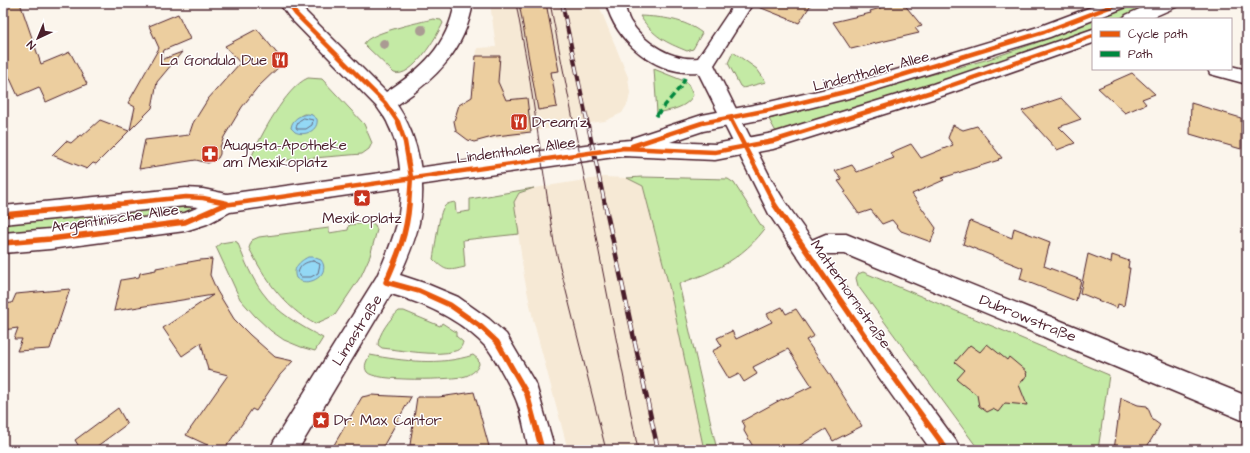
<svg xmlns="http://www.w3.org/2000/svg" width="1250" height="453" viewBox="0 0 1250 453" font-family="'Architects Daughter',sans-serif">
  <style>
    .built { fill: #f6e9d5 }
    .green { fill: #c4eaa5; stroke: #878468; fill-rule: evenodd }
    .water { fill: #93d8f5; stroke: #768ea4 }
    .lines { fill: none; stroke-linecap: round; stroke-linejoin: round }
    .shore { stroke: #67697c; stroke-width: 1 }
    .building { fill: #ecce9f; stroke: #4a1f2b }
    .minor-casing { stroke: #4a1f2b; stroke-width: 3 }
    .secondary-casing { stroke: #4a1f2b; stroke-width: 3 }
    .minor { fill: #fff; fill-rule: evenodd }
    .secondary { fill: #fff; fill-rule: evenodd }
    .tram { stroke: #4a1f2b; stroke-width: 1 }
    .rail-far1-casing { stroke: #4a1f2b; stroke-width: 4 }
    .rail-casing { stroke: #4a1f2b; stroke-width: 4.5 }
    .rail-far1 { stroke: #fff; stroke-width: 2.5; stroke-dasharray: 8; stroke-linecap: butt }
    .rail { stroke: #fff; stroke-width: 3; stroke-dasharray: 10; stroke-linecap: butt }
    .quiet { stroke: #00873e; stroke-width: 3.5; stroke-dasharray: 7 3.5; stroke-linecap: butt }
    .cycleway-far1-casing { stroke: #fff; stroke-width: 6 }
    .cycleway-casing { stroke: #fff; stroke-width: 8 }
    .cycleway-far1 { stroke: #e8590c; stroke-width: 4.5 }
    .cycleway { stroke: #e8590c; stroke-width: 5.5 }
    .tree { fill: #aa9b93 }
    .labels { text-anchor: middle; stroke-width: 3; stroke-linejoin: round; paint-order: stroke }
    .poi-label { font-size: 15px; fill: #4a1f2b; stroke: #fff; text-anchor: start }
    .street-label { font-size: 15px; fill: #4a1f2b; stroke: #fff }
  </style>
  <rect width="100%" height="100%" fill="#fbf5ec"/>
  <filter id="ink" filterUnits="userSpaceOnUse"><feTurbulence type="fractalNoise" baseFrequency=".025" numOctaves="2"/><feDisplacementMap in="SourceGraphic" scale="8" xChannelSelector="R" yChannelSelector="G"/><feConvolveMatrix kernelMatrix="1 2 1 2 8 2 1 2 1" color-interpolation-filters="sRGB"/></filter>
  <g filter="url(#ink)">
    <path class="built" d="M490,3h108l30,74 2,16 -2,10 -6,10 -17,8 -79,11 -1,3 -51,7 -6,-2 -12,-9 -2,-10 3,-9 -2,-1 3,-5 8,-5 2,1 6,-11 3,-43 19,-1z
      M604,177l23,1 16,8 26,100 35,164h-136l-35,-131 -9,-43 -10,-74 5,-9 15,-5z"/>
    <path class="green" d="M1135,3h20l-38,16h-21z
      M640,16c22,1 44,3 62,17l-9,16 -6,2c-22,-9 -33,-14 -47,-35z
      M433,19l8,1 2,3c-6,13 -31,56 -49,50l-30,-29c3,-11 57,-22 69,-25z
      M1093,20v8c-103,41 -210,73 -317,104l-7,-13 220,-60 44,-15z
      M733,52l24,17 9,13 -23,6 -3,-2 -12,-23z
      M654,69l30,12 4,3 5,11c-6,13 -22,15 -36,18z
      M308,78l14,1 42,45 8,19 -3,6 -7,5 -110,9 -1,-5c9,-21 35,-71 57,-80zM304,114l8,1 -17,17 -4,-4 9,-12z
      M642,177l86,2 6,4 30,47c-13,17 -31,31 -50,40 -11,6 -24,9 -35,14l38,166h-13l-35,-164 -26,-100 -16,-8z
      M534,188l-15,5 -5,9 5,32 -56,6 2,27c-17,4 -19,5 -32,-8 2,-9 6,-48 11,-52 3,-4 7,-4 11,-5l1,11 14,-2v-12z
      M193,205l-3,8 -187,22v-14z
      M367,223h5l3,2 2,5 -7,26 -9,20 -26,39 -20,9c-32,-18 -50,-45 -66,-76l3,-8 7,-3 70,-9v5l19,-3 1,-5z
      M233,241l4,1 2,4c6,16 13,32 23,46 15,21 39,34 61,46l-8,13 -14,-4 -17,-7 -13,-9 -16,-15 -15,-17 -24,-52 5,-4z
      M863,272l246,103 -11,75h-119l-121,-164 -2,-8 2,-4z
      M399,311h5l36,15 2,-3 14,9v4l7,6c-1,4 -3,8 -8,9 -18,6 -54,-1 -73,-3l-4,-3c0,-10 12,-27 21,-34z
      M370,355c33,6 70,11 103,0l5,4 1,5c-2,6 -6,9 -13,12 -13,4 -92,6 -99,-4 -4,-6 0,-12 3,-17z"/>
    <path class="water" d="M308,114l4,1 5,4c2,11 -12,18 -22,13l-4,-4c1,-9 9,-13 17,-14z
      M308,257h5l8,3c11,14 -13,29 -25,18 -4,-10 4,-17 12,-21z"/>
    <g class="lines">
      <path class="shore" d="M304,118l9,2 -1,5 -6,4h-9l-1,-2 3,-6z
        M313,261l7,3 -2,9 -7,4h-10l-3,-4c2,-8 7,-11 15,-12z"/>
    </g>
    <path class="building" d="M3,3h17l21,61 29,-12 17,32 -41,18 -7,-15 -21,9 -15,-33z
      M519,3h27l13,68 -8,1 6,35 -19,3z
      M754,3h58l-13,20 -45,-18z
      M881,3h22l19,23 -7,2 4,5 -68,16 -18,-27 38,-9 -1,-2 14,-4z
      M178,14l12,25 -26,11 -3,10 21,-8 -25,30 -5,26 -22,22 5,-23 -7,-4 31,-55 -10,-22z
      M257,29l27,33 -27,26 -15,19 -18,30 -4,10v7l-2,4 -10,5 -12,-3 -57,9 6,-29 44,-5 4,-12 15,-24 32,-36 -15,-17z
      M476,56h24l-2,26 8,18 21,-2 4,34 -35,4 -22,6 -6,-2 -12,-9 -2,-10 5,-16 13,-8z
      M1132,73l23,21 -13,5 4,5 -21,9 -27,-25z
      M1061,98l20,21 -22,8 16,16 -18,7 -35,-39z
      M1191,103l50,15v31l-51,-15z
      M100,120l29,11 -33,33 -3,-1 -6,6 -35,-14 14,-14 5,2 9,-8 2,1z
      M953,125l10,5 14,-4 25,32 -4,1 1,1 -57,18 2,2 -32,14 24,34 -5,14 -30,-11 -9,-11 -10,4 -11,-14 -12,4 -15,-21 2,-1 -8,-11 4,-1 -7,-9 17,-6 5,7 37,-14 -4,-5 21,-9 10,14 32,-13 -5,-7z
      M970,221l42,17 2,-10 36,14 -6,24 37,14 -5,21 -56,-22 3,-11 -60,-24z
      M1088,254l23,9 1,-8 17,6 -1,7h2l-6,38 -6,-2 -1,4 -37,-15z
      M212,259l-2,16 7,16 17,28 16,16 25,22 18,4 -13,14 -24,36 -4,-2 -28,41h-6l-32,-15 42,-60 -20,-5 -7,-27 -19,13 -19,-28 50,-33 -99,16 7,-31 18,-3 1,-4 16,-3v-2l44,-8z
      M70,289l-20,60 -33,2 5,-12h-8l4,-11 -15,2v-26l9,-1 4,-9z
      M782,307l4,7 10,-5 18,27 -8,4 25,36 31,50 -29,15 -7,-12 -34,21h-37l-11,-19 1,-5 -3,-5 40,-22 1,1 29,-14 -24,-37 -35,18 4,7 -13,8 -5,-8 -10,5 -17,-28 10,-5 -5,-8 15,-7 4,8 36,-17 -5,-8z
      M987,344l20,16 2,-3 18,15 -1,2 1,1 -8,10 8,20 -22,-2 -7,9 -5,-3 -6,3 -8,-6 -2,-11 -20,-16 8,-9 -10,-8 15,-17 10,7z
      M474,392l16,58h-56v-4l-24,-1 7,-48h22z
      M371,395l40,2 -30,53h-50l31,-53z
      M1121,398l17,7 9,1 6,14 7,5 -15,25h-31z
      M118,408l9,16 -35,26h-11l-6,-10z"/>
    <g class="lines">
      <defs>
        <path id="minor" d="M279,3h18l89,89c36,-23 61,-46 69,-89h18c-8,47 -37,76 -76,102 23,34 30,78 22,118 -4,18 -12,36 -19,52l27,9 31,13 31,22 17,15 30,51 19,65h-26c-4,-16 -7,-38 -14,-53 -5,-11 -20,-39 -27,-48 -25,-28 -61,-45 -97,-55l-93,156h-28l4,-9 103,-165c8,-17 15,-34 20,-52 7,-29 5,-74 -9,-100 -2,-6 -7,-11 -10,-16l-88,-90z
          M606,3h18c2,6 3,13 6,18 14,22 42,40 68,37l37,-55h18l-39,62 57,114 14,23 27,38 14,-6h20l401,162v26l-402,-168h-18l-4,2 71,101 62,84 4,9h-29l-55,-77 -107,-159 -71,-142c-42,4 -82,-30 -92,-69z
          M1231,66l16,4v14l-37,-10 -2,-5h23z"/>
        <path id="secondary" d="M1102,3h27l-3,4 -76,30 -197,60 -84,21 -66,13 -33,11 45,2 58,-11 160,-49 160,-55v14l-148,52 -172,54 -58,11 -91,-4 -17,2 -377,54 -23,12 -22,7 -135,18 -47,4v-20l47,-4 135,-16 14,-6 -13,-1 -183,18v-18l183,-18 17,1 24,5 380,-52 24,-2 1,-2 70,-23 67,-13 84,-19 185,-56z
          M1153,3h26l-3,4 -27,12h-26l3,-4z"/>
      </defs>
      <use href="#minor" class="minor-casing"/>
      <use href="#secondary" class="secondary-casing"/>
      <use href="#minor" class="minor"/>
      <use href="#secondary" class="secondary"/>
      <path class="tram" d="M516,3l13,71 25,169 52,207
        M550,3l88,447"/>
      <defs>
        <path id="rail-far1" d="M562,3l43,202"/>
        <path id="rail" d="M605,204l53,246"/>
      </defs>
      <use href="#rail-far1" class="rail-far1-casing"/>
      <use href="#rail" class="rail-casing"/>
      <use href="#rail-far1" class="rail-far1"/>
      <use href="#rail" class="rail"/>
      <path class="quiet" d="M656,116l26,-31 3,-7"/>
      <defs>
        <path id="cycleway-far1" d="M288,3l8,11 89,89 13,19 7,20 6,35 -2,28
          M730,118l45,87
          M632,146l70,-23 67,-13 84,-20 191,-58 76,-29
          M109,205l77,-8 17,1 24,5
          M224,205l400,-57 91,4 58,-11 165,-51 155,-54"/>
        <path id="cycleway" d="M409,204c-2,29 -11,51 -23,78l33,9 31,14 31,22 16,15 30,52 15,56
          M774,204l111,161 62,85
          M3,215l116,-11
          M3,243l47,-4 135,-17 41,-18"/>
      </defs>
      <use href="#cycleway-far1" class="cycleway-far1-casing"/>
      <use href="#cycleway" class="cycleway-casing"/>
      <use href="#cycleway-far1" class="cycleway-far1"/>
      <use href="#cycleway" class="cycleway"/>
    </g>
    <g class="tree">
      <circle cx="422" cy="30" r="5"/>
      <circle cx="384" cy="44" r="5"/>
    </g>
  </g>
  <defs>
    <symbol id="restaurant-square" viewBox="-11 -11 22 22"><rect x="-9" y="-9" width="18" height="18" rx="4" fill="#c8321e" stroke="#fff"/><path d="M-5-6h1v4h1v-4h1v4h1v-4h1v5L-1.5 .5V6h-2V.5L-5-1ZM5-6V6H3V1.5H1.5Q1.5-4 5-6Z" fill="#fff"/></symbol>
    <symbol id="pharmacy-square" viewBox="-11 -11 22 22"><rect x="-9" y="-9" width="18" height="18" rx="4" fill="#c8321e" stroke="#fff"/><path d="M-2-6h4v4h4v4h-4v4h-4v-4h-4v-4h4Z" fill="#fff"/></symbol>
    <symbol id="sight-square" viewBox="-11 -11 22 22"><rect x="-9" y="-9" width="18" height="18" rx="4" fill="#c8321e" stroke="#fff"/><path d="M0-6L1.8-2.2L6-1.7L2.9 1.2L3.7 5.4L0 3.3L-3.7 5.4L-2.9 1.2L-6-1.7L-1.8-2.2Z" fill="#fff"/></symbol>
  </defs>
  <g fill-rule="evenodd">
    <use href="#restaurant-square" x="270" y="50" width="20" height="20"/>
    <use href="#restaurant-square" x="509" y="112" width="20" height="20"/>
    <use href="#pharmacy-square" x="200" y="144" width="20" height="20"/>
    <use href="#sight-square" x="352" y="188" width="20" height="20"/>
    <use href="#sight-square" x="311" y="410" width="20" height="20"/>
  </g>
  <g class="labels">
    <g class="poi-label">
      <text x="267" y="65" text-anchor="end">La Gondula Due</text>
      <text x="532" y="127">Dream'z</text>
      <text x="223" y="150">Augusta-Apotheke<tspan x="223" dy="17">am Mexikoplatz</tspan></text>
      <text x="362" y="223" text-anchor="middle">Mexikoplatz</text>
      <text x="334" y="425">Dr. Max Cantor</text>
    </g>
    <g class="street-label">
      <text transform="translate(871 71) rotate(-15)" y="5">Lindenthaler Allee</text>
      <text transform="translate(516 150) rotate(-8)" y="5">Lindenthaler Allee</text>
      <text transform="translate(115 218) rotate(-8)" y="5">Argentinische Allee</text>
      <text transform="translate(851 294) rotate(55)" y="5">Matterhornstraße</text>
      <text transform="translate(1028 318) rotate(22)" y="5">Dubrowstraße</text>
      <text transform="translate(357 330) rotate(-58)" y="5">Limastraße</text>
    </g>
  </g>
  <rect width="1250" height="453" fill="none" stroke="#fff" stroke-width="16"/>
  <rect x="8" y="8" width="1234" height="437" fill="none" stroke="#4a1f2b" stroke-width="1.5" filter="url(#ink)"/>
  <rect x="1092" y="18" width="140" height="52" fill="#ffffff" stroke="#b7a5aa"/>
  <rect x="1100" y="31" width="20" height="6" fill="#e8590c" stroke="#b7a5aa"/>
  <text x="1128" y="38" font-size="12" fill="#4a1f2b">Cycle path</text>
  <rect x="1100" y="51" width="20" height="6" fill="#00873e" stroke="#b7a5aa"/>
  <text x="1128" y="58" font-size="12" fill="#4a1f2b">Path</text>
  <g transform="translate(38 38) rotate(224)" stroke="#ffffff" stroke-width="3" paint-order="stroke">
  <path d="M0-3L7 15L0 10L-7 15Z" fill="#4a1f2b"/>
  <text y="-6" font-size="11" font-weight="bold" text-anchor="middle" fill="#4a1f2b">N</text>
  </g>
</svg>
